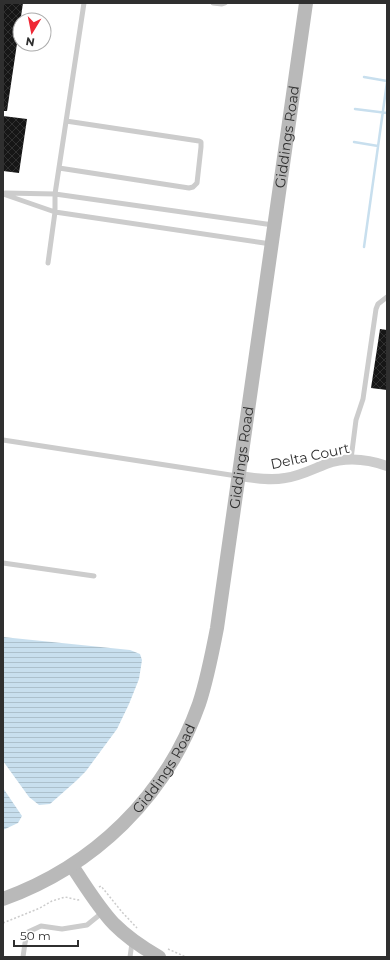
<svg xmlns="http://www.w3.org/2000/svg" width="390" height="960" viewBox="0 0 390 960" font-family="Montserrat,sans-serif">
  <style>
    .water { fill: url(#water-rules) }
    .lines { fill: none; stroke-linecap: round; stroke-linejoin: round }
    .stream { stroke: #c8dfee; stroke-width: 2.5 }
    .building { fill: url(#building-cross-hatch) }
    .path { stroke: #ccc; stroke-width: 1.5; stroke-dasharray: 2 2; stroke-linecap: butt }
    .lane { stroke: #ccc; stroke-width: 5 }
    .street { stroke: #ccc; stroke-width: 10 }
    .secondary { stroke: #b9b9b9; stroke-width: 14 }
    .labels { text-anchor: middle; stroke-width: 4; stroke-linejoin: round; paint-order: stroke }
    .street-label { font-size: 14px; fill: #2f2f2f; stroke: #fff }
  </style>
  <defs>
    <pattern id="water-rules" width="6" height="5" patternUnits="userSpaceOnUse"><rect width="6" height="5" fill="#c8dfee"/><path d="M0 2.5h6" fill="none" stroke="#acc0cc"/></pattern>
    <pattern id="building-cross-hatch" width="8" height="8" patternUnits="userSpaceOnUse"><rect width="8" height="8" fill="#161616"/><path d="M0 0l8 8M0 8l8-8" fill="none" stroke="#303030"/></pattern>
  </defs>
  <rect width="100%" height="100%" fill="#fff"/>
  <path class="water" d="M3,637l127,13 10,4 2,6 -3,19 -10,25 -12,25 -31,42 -10,10 -26,23 -11,1 -10,-8 -26,-36z
    M3,788l19,28 -4,7 -15,7z"/>
  <g class="lines">
    <path class="stream" d="M364,77l23,4
      M355,109l32,4
      M354,142l24,4
      M364,247l23,-165"/>
  </g>
  <path class="building" d="M3,3h20l-16,108h-4z
    M3,116l24,3 -8,54 -16,-2z
    M380,329l7,1v60l-16,-2z"/>
  <g class="lines">
    <path class="path" d="M99,887l2,-1 21,26 15,16
      M3,923l37,-15 12,-7 13,-4 13,3 3,-1
      M168,949l18,8"/>
    <path class="lane" d="M213,3l9,1 3,-1
      M59,168l130,20 4,-1 4,-4 4,-36v-5l-2,-1 -133,-20
      M5,193l50,1 218,31
      M3,194l52,18 216,32
      M48,263l7,-51v-18l29,-191
      M3,440l234,36
      M351,459l5,-39 7,-21 13,-90 2,-5 9,-7
      M3,563l91,13
      M23,957l2,-14 3,-11 13,-6 21,3 25,-4 16,-13
      M130,957l2,-14"/>
    <path class="street" d="M239,476c15,2 31,5 46,2 15,-2 28,-9 41,-14 20,-7 41,-5 61,2"/>
    <g class="secondary">
      <path d="M72,866c13,19 26,41 42,58 13,13 29,24 45,33"/>
      <path id="s1" d="M3,899c91,-33 163,-102 196,-195 8,-24 13,-50 18,-76l89,-625"/>
    </g>
  </g>
  <g class="labels">
    <g class="street-label">
      <text dy="5" stroke="none"><textPath href="#s1" startOffset="860">Giddings Road</textPath></text>
      <text transform="translate(310 456) rotate(-12)" y="5">Delta Court</text>
      <text dy="5" stroke="none"><textPath href="#s1" startOffset="536">Giddings Road</textPath></text>
      <text dy="5" stroke="none"><textPath href="#s1" startOffset="212">Giddings Road</textPath></text>
    </g>
  </g>
  <rect width="390" height="960" fill="none" stroke="#2f2f2f" stroke-width="8"/>
  <g transform="translate(32 32) rotate(190)"><circle r="19" fill="#ffffff" stroke="#acacac"/>
  <path d="M0-3L7 15L0 10L-7 15Z" fill="#ef2835"/>
  <text y="-6" font-size="11" font-weight="bold" text-anchor="middle" fill="#2f2f2f">N</text>
  </g>
  <path d="M14 940v6h64v-6" fill="none" stroke="#2f2f2f" stroke-width="2"/>
  <text x="20" y="940" font-size="12" fill="#2f2f2f" stroke="#ffffff" stroke-width="3" paint-order="stroke">50 m</text>
</svg>
